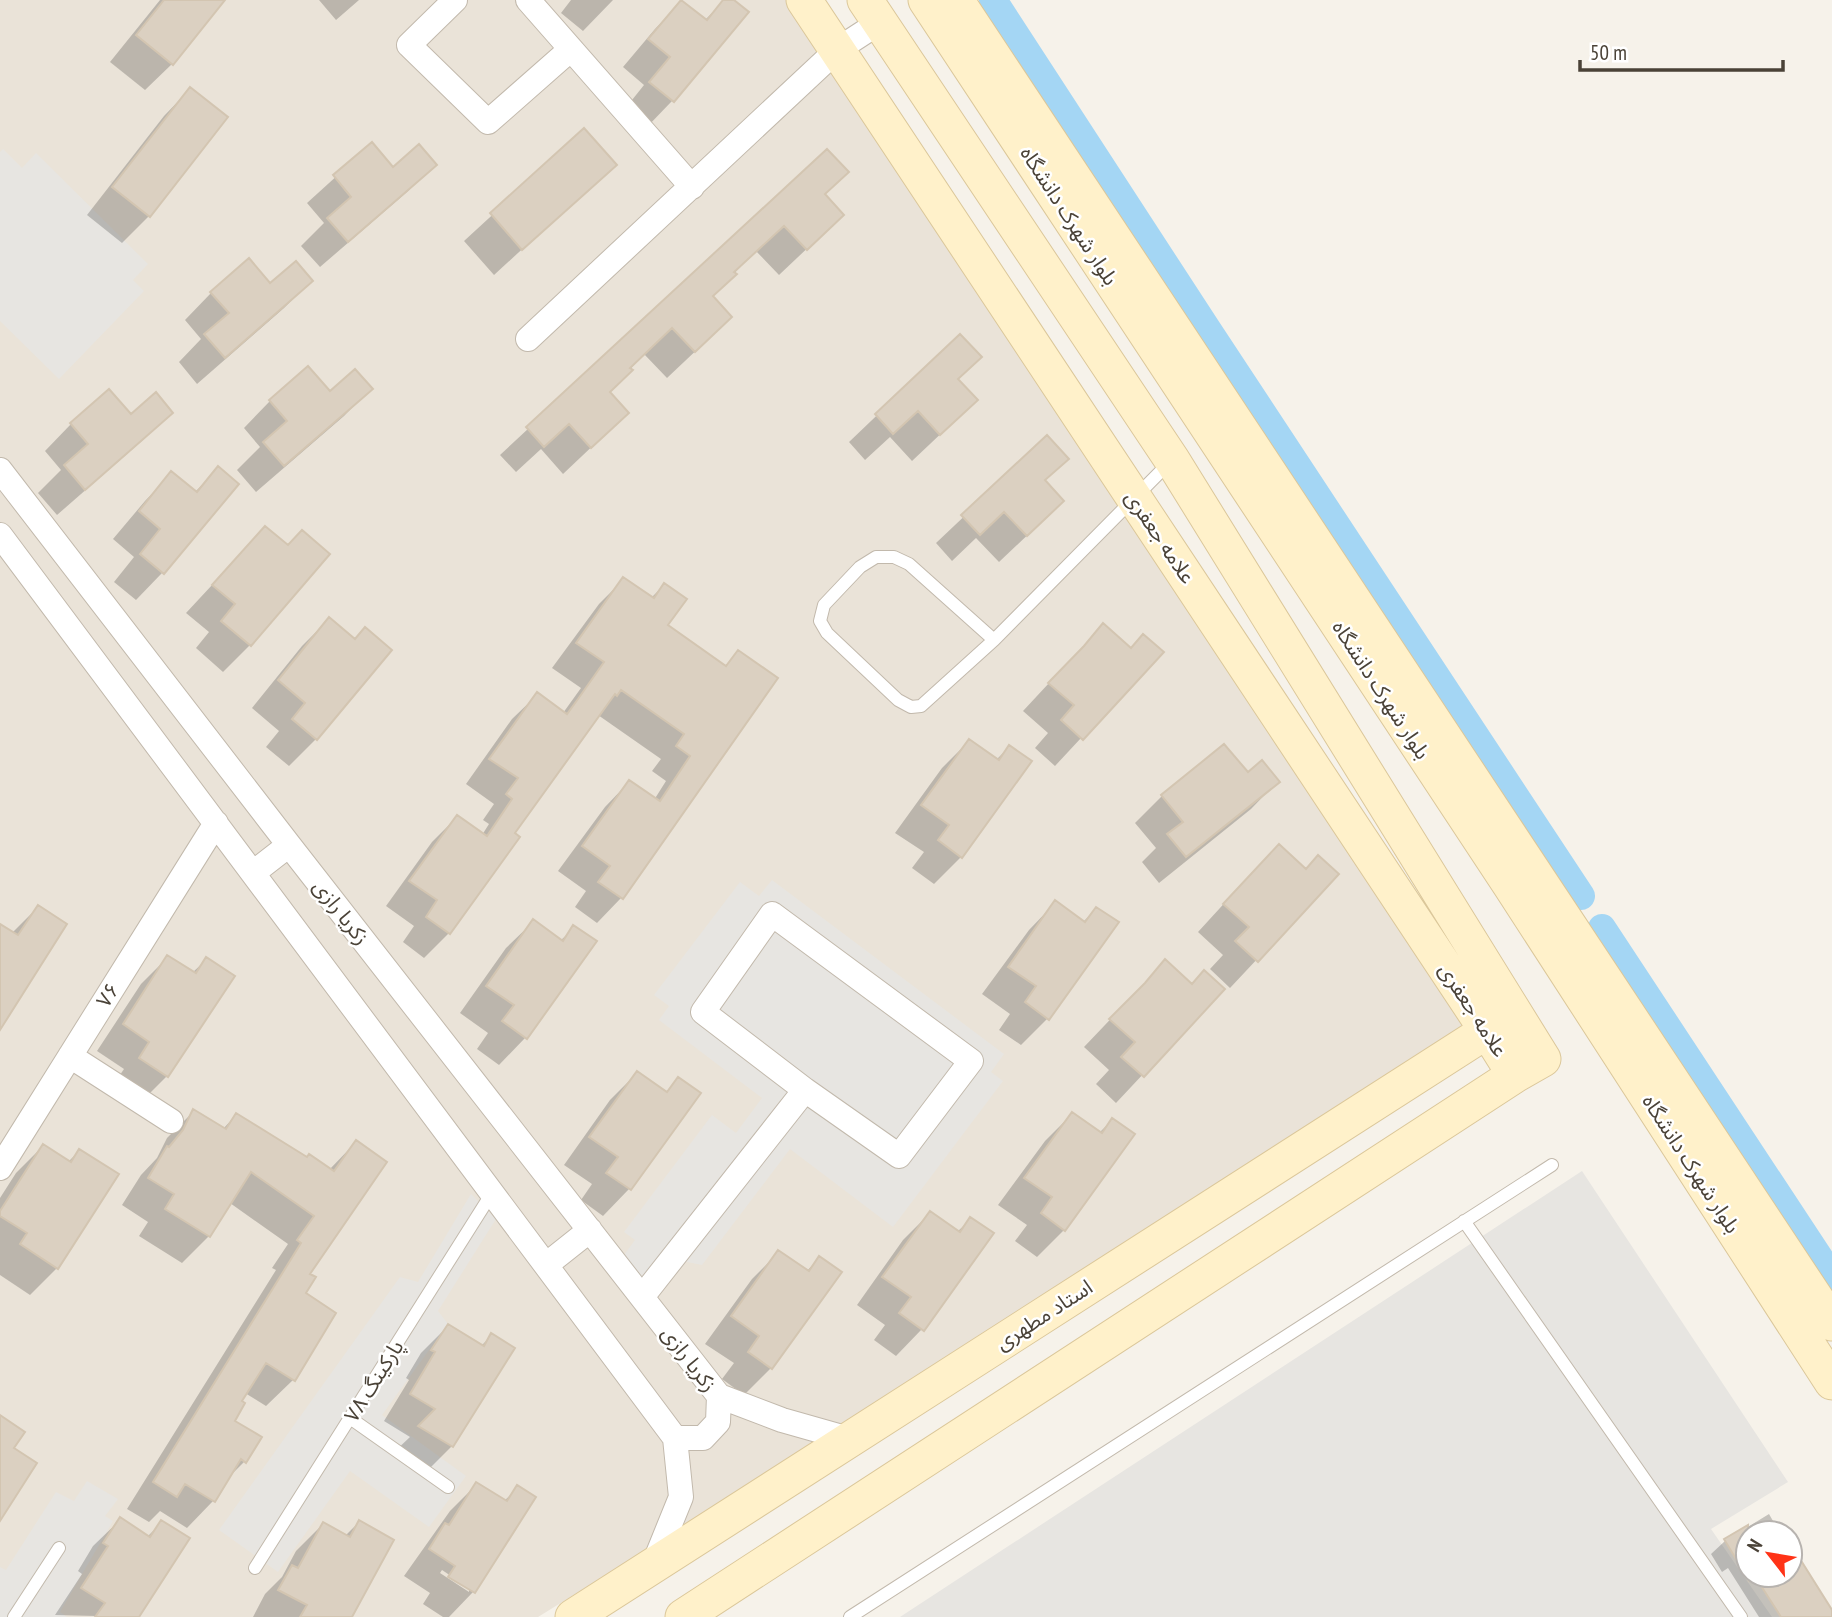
<svg xmlns="http://www.w3.org/2000/svg" width="1832" height="1617" viewBox="0 0 1832 1617" font-family="'PT Sans Narrow','Noto Sans Arabic',sans-serif">
  <style>
    .residential { fill: #eae3d8 }
    .parking { fill: #e7e5e1 }
    .shadow { fill: #0003; fill-rule: evenodd }
    .lines { fill: none; stroke-linecap: round; stroke-linejoin: round }
    .canal { stroke: #a4d6f4; stroke-width: 28 }
    .building { fill: #dbd0c1; stroke: #d3c5b1; stroke-width: 2 }
    .lane-casing { stroke: #c2b9ac; stroke-width: 14 }
    .street-casing { stroke: #c2b9ac; stroke-width: 26 }
    .secondary-casing { stroke: #dbc79a; stroke-width: 37 }
    .lane { stroke: #fff; stroke-width: 12 }
    .street { stroke: #fff; stroke-width: 24 }
    .secondary { stroke: #fff1ca; stroke-width: 35 }
    .labels { text-anchor: middle; stroke-width: 5; stroke-linejoin: round; paint-order: stroke }
    .street-label { font-size: 21px; fill: #4a4237; stroke: #fff }
  </style>
  <rect width="100%" height="100%" fill="#f6f2ea"/>
  <path class="residential" d="M0,0h822l665,1032 -949,585h-538z"/>
  <path class="parking" d="M3,149l19,19 14,-15 112,111 -15,16 11,11 -85,88 -59,-58v-169z
    M772,880l232,174 -13,18 12,9 -110,146 -103,-78 -88,116 -20,-4 -26,35 -40,-30 19,-26 -11,-8 88,-117 24,18 26,-35 -103,-78 10,-14 -15,-11 86,-113 19,14z
    M1582,1171l206,311 -77,47 61,88h-872z
    M471,1194l25,25 -58,92 10,13 -66,91 84,61 -37,51 -79,-56 -72,101 -59,-42 181,-253 18,5z
    M87,1481l31,18 -13,17 8,5 -53,91 7,5h-67v-50l6,3 50,-78 18,9z"/>
  <path class="shadow" d="M160,0h63l-51,64 -27,26 -35,-28z
    M319,0h40l-23,20z
    M571,0h42l-30,31 -22,-18z
    M725,0h7l14,12 -74,89 -26,27 -22,-18 20,-25 -21,-18 32,-38 26,-27 23,19z
    M190,89l-41,127 -27,27 -35,-28 77,-99z
    M584,131l30,34 -120,110 -30,-34z
    M372,144l21,25 41,-4 -27,27 -87,75 -19,-21 23,-23 -17,-20z
    M827,151l-4,44 -8,46 -36,34 -23,-24 -45,46 -8,47 -36,34 -23,-24 -36,39 -8,46 -37,35 -22,-25 -25,23 -16,-17z
    M311,281l-27,27 -87,76 -18,-22 22,-23 -16,-19 26,-27z
    M960,336l-4,44 -8,47 -36,34 -22,-24 -25,23 -16,-18z
    M370,389l-26,27 -88,76 -19,-22 23,-23 -16,-19 26,-27z
    M171,413l-27,26 -87,76 -19,-22 23,-23 -16,-19 26,-27z
    M1047,438l-4,43 -8,47 -36,34 -23,-24 -24,23 -16,-18z
    M218,469l19,15 -75,89 -26,27 -22,-18 20,-25 -21,-18 32,-38 26,-27 23,19z
    M265,528l-15,117 -27,27 -27,-24 13,-16 -23,-19z
    M624,579l27,19 13,-13 1,41 59,41 14,-15 38,27 -155,219 -24,25 -22,-16 11,-16 -28,-20 47,-64 24,-25 25,18 12,-19 -14,-10 9,-12 -63,-44 -85,119 -64,99 -25,25 -21,-16 11,-16 -28,-20 46,-64 25,-25 25,18 7,-11 -6,-4 11,-16 -28,-20 46,-65 25,-24 26,18 18,-25 -29,-20 47,-64z
    M329,619l25,21 36,10 -74,89 -27,27 -23,-19 13,-16 -27,-23 50,-62z
    M1103,625l27,24 31,3 -106,114 -20,-18 13,-15 -25,-22z
    M969,741l27,19 13,-13 -48,110 -27,27 -22,-16 12,-16 -29,-19 47,-65z
    M1224,746l23,29 30,7 -26,27 -92,74 -17,-21 14,-14 -21,-25 27,-27z
    M1305,871l32,3 -107,114 -20,-19 13,-14 -25,-23 54,-59z
    M1055,903l28,19 13,-13 -49,110 -26,26 -22,-15 11,-16 -28,-20 47,-64z
    M38,907l-38,119v-100l12,7z
    M533,922l27,19 14,-13 -49,110 -26,27 -22,-16 11,-16 -28,-20 46,-65z
    M168,957l24,16 15,-14 -40,117 -27,27 -27,-18 11,-16 -27,-18 44,-67z
    M1165,962l26,24 32,3 -107,114 -20,-19 13,-14 -25,-23z
    M637,1073l28,20 13,-14 20,14 -69,96 -26,27 -22,-16 11,-16 -28,-19 46,-65z
    M194,1111l29,18 13,-14 71,44 22,11 27,-28 -49,132 -14,106 -27,26 -21,-13 -13,28 13,40 -20,20 -12,20 -26,27 -27,-17 -11,11 -22,-13 149,-239 -4,-2 16,-24 -58,-41 -21,33 -27,27 -43,-27 9,-14 -26,-17 19,-30 16,-17 10,-20z
    M1072,1114l27,19 13,-13 -48,110 -27,27 -22,-16 12,-16 -29,-20 47,-64z
    M43,1146l25,16 11,-11 -22,117 -27,27 -30,-20v-77l16,-25z
    M930,1213l27,19 14,-13 -49,110 -26,27 -22,-16 11,-15 -28,-20 46,-65z
    M779,1252l27,20 13,-14 -48,110 -27,27 -22,-16 12,-16 -29,-19 47,-65z
    M448,1326l33,20 11,-11 -40,111 -27,27 -32,-20 17,-16 -26,-16 25,-41 -3,-2 15,-25z
    M477,1484l27,17 14,-13 15,10 -60,94 -24,25h-6l-20,-13 7,-11 -26,-17 46,-65zM442,1570l27,18v4l-29,-19z
    M1769,1514l11,19h-32v42h42v-29l34,71h-65l-31,-49 -6,4 -11,-18 14,-13z
    M120,1520l27,17 15,-15 -25,95 -82,-2 27,-41 -4,-3 15,-25z
    M359,1522l-9,95h-97l12,-23 17,-17 14,-26 27,-27 22,12z"/>
  <g class="lines">
    <path class="canal" d="M993,0l214,329 374,567
      M1602,928l230,349"/>
  </g>
  <path class="building" d="M164,0h61l-52,65 -37,-30z
    M681,0l26,20 16,-20h11l15,12 -75,90 -25,-20 21,-25 -22,-18z
    M190,87l38,30 -78,100 -38,-30z
    M584,128l33,37 -95,85 -32,-37z
    M372,142l21,25 26,-23 18,21 -89,77 -21,-24 24,-21 -18,-22z
    M827,149l22,23 -24,22 19,21 -37,35 -23,-24 -50,46 3,2 -24,22 19,21 -37,35 -23,-24 -42,40 3,2 -23,22 19,21 -38,35 -22,-24 -25,23 -18,-20z
    M249,258l21,25 26,-22 17,20 -88,77 -21,-24 25,-21 -19,-21z
    M960,334l22,23 -24,22 20,21 -38,35 -22,-24 -25,23 -18,-20z
    M308,366l22,25 25,-22 18,20 -89,77 -21,-24 24,-21 -18,-21z
    M109,389l22,25 25,-22 17,21 -88,77 -21,-25 24,-21 -18,-21z
    M1047,435l22,24 -24,21 19,21 -37,35 -23,-24 -24,23 -19,-20z
    M218,466l21,18 -75,90 -24,-20 20,-25 -21,-18 32,-40 26,21z
    M265,526l23,19 14,-15 28,24 -79,92 -30,-25 14,-17 -23,-19z
    M623,577l31,21 10,-15 23,16 -19,26 58,41 12,-16 40,28 -155,221 -25,-17 12,-16 -28,-20 47,-66 31,21 30,-45 -14,-10 8,-12 -63,-44 -4,6 -2,-2 -100,139 5,4 -70,97 -24,-17 11,-17 -28,-19 48,-66 30,21 25,-37 -6,-5 12,-16 -29,-19 48,-67 30,22 11,-15 26,-37 -28,-19z
    M329,617l26,22 10,-12 27,23 -75,90 -25,-21 13,-16 -27,-23z
    M1103,623l28,25 12,-14 21,18 -81,88 -22,-20 13,-15 -26,-22 36,-37z
    M969,739l30,21 10,-15 23,16 -70,97 -24,-18 11,-15 -28,-20z
    M1224,744l24,28 14,-12 18,22 -94,75 -19,-23 16,-12 -22,-27z
    M1279,844l27,25 12,-14 21,19 -81,88 -23,-21 14,-14 -26,-23z
    M1055,900l30,22 11,-15 23,15 -70,98 -24,-18 11,-16 -28,-19z
    M38,905l29,19 -67,106v-106l18,11z
    M533,919l30,22 10,-16 24,16 -70,98 -25,-18 12,-16 -28,-19z
    M167,955l29,18 10,-16 29,19 -67,101 -29,-19 10,-16 -26,-18z
    M1165,959l27,25 12,-14 21,19 -81,88 -23,-20 14,-15 -26,-23 36,-36z
    M637,1071l30,21 11,-15 23,16 -70,97 -25,-17 12,-16 -29,-20z
    M193,1109l33,20 10,-16 71,44 2,-3 25,17 22,-31 31,22 -77,112 6,3 -10,16 30,20 -41,68 -29,-18 -24,38 3,2 -10,18 27,16 -16,26 -5,-4 -26,43 -30,-18 -8,13 -24,-15 148,-239 -4,-3 17,-24 -63,-44 -41,65 -45,-28 9,-15 -26,-16 19,-32 2,1 14,-17z
    M1072,1112l30,21 10,-15 23,16 -70,97 -24,-18 11,-16 -28,-19z
    M43,1144l28,18 8,-13 40,25 -61,95 -38,-25 7,-11 -27,-17v-5z
    M930,1211l30,21 10,-15 24,16 -70,98 -25,-18 12,-16 -29,-20z
    M778,1250l31,21 10,-15 23,16 -70,97 -24,-17 11,-16 -28,-20z
    M448,1324l36,22 7,-13 24,15 -62,99 -35,-21 17,-17 -25,-15 25,-42 -4,-2z
    M0,1415l25,17 -11,16 23,15 -37,58z
    M476,1482l31,19 10,-16 19,12 -61,96 -27,-16 7,-11 -26,-17 16,-26 4,2z
    M120,1517l30,20 11,-17 29,18 -51,79h-44l10,-14 -24,-15 27,-42 -5,-3z
    M359,1520l35,20 -42,77h-52l7,-12 -29,-15 14,-25 6,3 25,-46 27,15z
    M1748,1525v54l-24,-40z
    M1790,1543l42,67v7h-51l-27,-42h36z"/>
  <g class="lines">
    <defs>
      <path id="lane" d="M994,640l-85,-76 -15,-7h-18l-16,10 -36,38 -4,16 7,12 71,67 13,7 10,-1 73,-66 175,-177
        M1464,1221l277,396
        M350,1418l98,69
        M255,1568l237,-375
        M14,1617l45,-69
        M850,1617l702,-452"/>
      <path id="street" d="M455,0l-46,45 79,77 83,-73
        M528,0l164,187
        M528,339l309,-289 43,-28
        M0,470l289,375 430,551 -1,26 -15,16h-28l-675,-903
        M253,873l36,-28
        M70,1056l101,65
        M0,1168l216,-345
        M546,1265l44,-35
        M642,1297l163,-207 -102,-78 69,-98 199,147 -72,95 -94,-66
        M719,1396l63,24 67,19
        M653,1566l28,-69 -6,-59"/>
      <path id="secondary" d="M804,0l684,1032 27,43
        M926,0l585,886 321,496
        M956,0l876,1323
        M573,1617l934,-599
        M683,1617l832,-542 28,-16 -371,-599 -307,-460"/>
    </defs>
    <use href="#lane" class="lane-casing"/>
    <use href="#street" class="street-casing"/>
    <use href="#secondary" class="secondary-casing"/>
    <use href="#lane" class="lane"/>
    <use href="#street" class="street"/>
    <use href="#secondary" class="secondary"/>
  </g>
  <g class="labels">
    <g class="street-label">
      <text transform="translate(1069 216) rotate(57)" y="7">بلوار شهرک دانشگاه</text>
      <text transform="translate(1160 537) rotate(56)" y="7">علامه جعفری</text>
      <text transform="translate(1381 690) rotate(57)" y="7">بلوار شهرک دانشگاه</text>
      <text transform="translate(341 912) rotate(52)" y="7">زکریا رازی</text>
      <text transform="translate(108 995) rotate(-58)" y="7">۷۶</text>
      <text transform="translate(1473 1010) rotate(57)" y="7">علامه جعفری</text>
      <text transform="translate(1691 1164) rotate(57)" y="7">بلوار شهرک دانشگاه</text>
      <text transform="translate(1044 1315) rotate(-33)" y="7">استاد مطهری</text>
      <text transform="translate(689 1359) rotate(53)" y="7">زکریا رازی</text>
      <text transform="translate(374 1381) rotate(-58)" y="7">پارکینگ ۷۸</text>
    </g>
  </g>
  <g transform="translate(1769 1554) rotate(301)"><circle r="33" fill="#ffffff" stroke="#b7b3af" stroke-width="2"/>
  <path d="M0-5L12 26L0 18L-12 26Z" fill="#ff3317"/>
  <text y="-10" font-size="19" font-weight="bold" text-anchor="middle" fill="#4a4237">N</text>
  </g>
  <path d="M1580 60v10h203v-10" fill="none" stroke="#4a4237" stroke-width="3.5"/>
  <text x="1590" y="60" font-size="21" fill="#4a4237" stroke="#ffffff" stroke-width="5" paint-order="stroke">50 m</text>
</svg>
